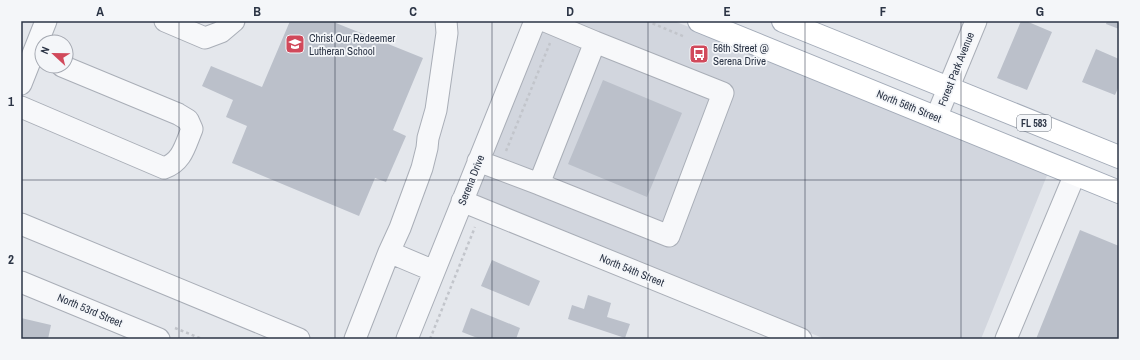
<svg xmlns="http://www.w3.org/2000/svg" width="1140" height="360" viewBox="0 0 1140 360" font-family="'Archivo Narrow',sans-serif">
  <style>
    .built { fill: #d2d6de }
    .building { fill: #bbc0ca }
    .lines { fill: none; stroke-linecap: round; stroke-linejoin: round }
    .minor-casing { stroke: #a9aeb7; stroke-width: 23 }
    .major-casing { stroke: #a3abb8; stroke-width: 24 }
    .path { stroke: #c2c5cb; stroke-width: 2.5; stroke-dasharray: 3 3; stroke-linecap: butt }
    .minor { stroke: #f7f8fa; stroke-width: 21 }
    .major { stroke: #fff; stroke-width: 22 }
    .grid { fill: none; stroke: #2b3445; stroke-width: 1; stroke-opacity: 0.55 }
    .labels { text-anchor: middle; stroke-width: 3.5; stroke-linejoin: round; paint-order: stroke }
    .shield { fill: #f4f6f9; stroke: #676e7b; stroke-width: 1 }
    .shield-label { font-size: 10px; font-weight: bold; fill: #2b3445 }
    .poi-label { font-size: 11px; fill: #2b3445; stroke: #f4f6f9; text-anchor: start }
    .street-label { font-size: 11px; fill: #2b3445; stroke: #f4f6f9 }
    .neatline { fill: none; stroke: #2b3445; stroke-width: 1.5 }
    .grid-label { font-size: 13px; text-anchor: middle; font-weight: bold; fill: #2b3445 }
  </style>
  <rect width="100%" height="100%" fill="#e4e7ec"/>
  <path class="built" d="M546,21h128l374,152 -67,166h-156l-350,-143z"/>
  <path class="building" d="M290,21h41l92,37 -30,72 13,6 -20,46 -11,-4 -16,38 -127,-53 15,-37 -21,-9 7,-17 -31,-14 9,-20 51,21z
    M1021,21h5l26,11 -25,58 -30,-12z
    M1107,21h12v8l-13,-5z
    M1096,49l23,10v27l-4,9 -33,-13z
    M603,80l79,33 -35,84 -79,-33z
    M1080,230l39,16v93h-83z
    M492,260l48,21 -11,25 -48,-20z
    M588,295l23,8 -4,14 23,7 -5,14 -57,-19 4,-14 12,4z
    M471,308l49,20 -4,11h-36l-18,-7z
    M21,318l30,7 -3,14h-27z"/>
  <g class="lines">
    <defs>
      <path id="minor" d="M165,21l40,17 16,-6 13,-11
        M21,84l25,-63
        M21,107l143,61c18,-6 21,-22 28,-39l-4,-9 -10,-6 -116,-48
        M936,118l40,-97
        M478,161l61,23 56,-142 -50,-21
        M539,184l130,52 54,-143 -128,-51
        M462,201l339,138
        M21,224l278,115
        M389,252l45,19
        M21,282l138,57
        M355,339l34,-87 11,-24 22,-60 5,-20 1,-10 8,-28 11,-77 -1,-12
        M407,339l128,-318
        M1006,339l69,-165"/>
      <path id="major" d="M699,21l420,171
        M783,21l336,136"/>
    </defs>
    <use href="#minor" class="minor-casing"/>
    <use href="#major" class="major-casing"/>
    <path class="path" d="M647,21l38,16
      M506,151l44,-108
      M175,328l27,11
      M430,339l45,-112"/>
    <use href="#minor" class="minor"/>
    <use href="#major" class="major"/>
  </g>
  <path class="grid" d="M179,21v318M335,21v318M492,21v318M648,21v318M805,21v318M961,21v318M21,180h1098"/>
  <defs>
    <symbol id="school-square" viewBox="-11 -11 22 22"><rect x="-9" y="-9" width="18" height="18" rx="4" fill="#d1495b" stroke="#f4f6f9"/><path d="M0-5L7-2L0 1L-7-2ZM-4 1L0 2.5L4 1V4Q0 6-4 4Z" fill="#fff"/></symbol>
    <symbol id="bus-square" viewBox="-11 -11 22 22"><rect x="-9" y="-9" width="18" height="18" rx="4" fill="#d1495b" stroke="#f4f6f9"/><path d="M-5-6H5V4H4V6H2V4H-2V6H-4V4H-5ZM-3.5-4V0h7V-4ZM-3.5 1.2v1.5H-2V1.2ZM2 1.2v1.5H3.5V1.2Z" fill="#fff"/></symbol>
  </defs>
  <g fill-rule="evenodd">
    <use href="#school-square" x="284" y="33" width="22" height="22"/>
    <use href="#bus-square" x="688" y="43" width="22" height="22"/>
  </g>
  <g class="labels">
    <rect class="shield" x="1017" y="115" width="34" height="16" rx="3"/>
    <g class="shield-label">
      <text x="1034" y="127">FL 583</text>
    </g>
    <g class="poi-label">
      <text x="309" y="42">Christ Our Redeemer<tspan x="309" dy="13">Lutheran School</tspan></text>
      <text x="713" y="52">56th Street @<tspan x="713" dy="13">Serena Drive</tspan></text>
    </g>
    <g class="street-label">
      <text transform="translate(956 69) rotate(-68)" y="4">Forest Park Avenue</text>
      <text transform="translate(909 106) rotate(22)" y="4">North 56th Street</text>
      <text transform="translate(471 180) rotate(-68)" y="4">Serena Drive</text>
      <text transform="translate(632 270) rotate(22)" y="4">North 54th Street</text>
      <text transform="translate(90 310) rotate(23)" y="4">North 53rd Street</text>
    </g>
  </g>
  <rect width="1140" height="360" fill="none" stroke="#f4f6f9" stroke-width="44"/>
  <g transform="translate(54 54) rotate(292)"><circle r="19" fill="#f4f6f9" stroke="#a4a8b1"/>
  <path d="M0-3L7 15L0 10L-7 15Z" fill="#d1495b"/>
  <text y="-6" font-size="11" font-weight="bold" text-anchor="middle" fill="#2b3445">N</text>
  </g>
  <rect x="22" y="22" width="1096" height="316" class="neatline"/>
  <g class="grid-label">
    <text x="100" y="16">A</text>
    <text x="257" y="16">B</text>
    <text x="413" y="16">C</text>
    <text x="570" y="16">D</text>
    <text x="727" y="16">E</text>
    <text x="883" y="16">F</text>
    <text x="1040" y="16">G</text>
    <text x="11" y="106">1</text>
    <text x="11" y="264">2</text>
  </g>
</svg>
